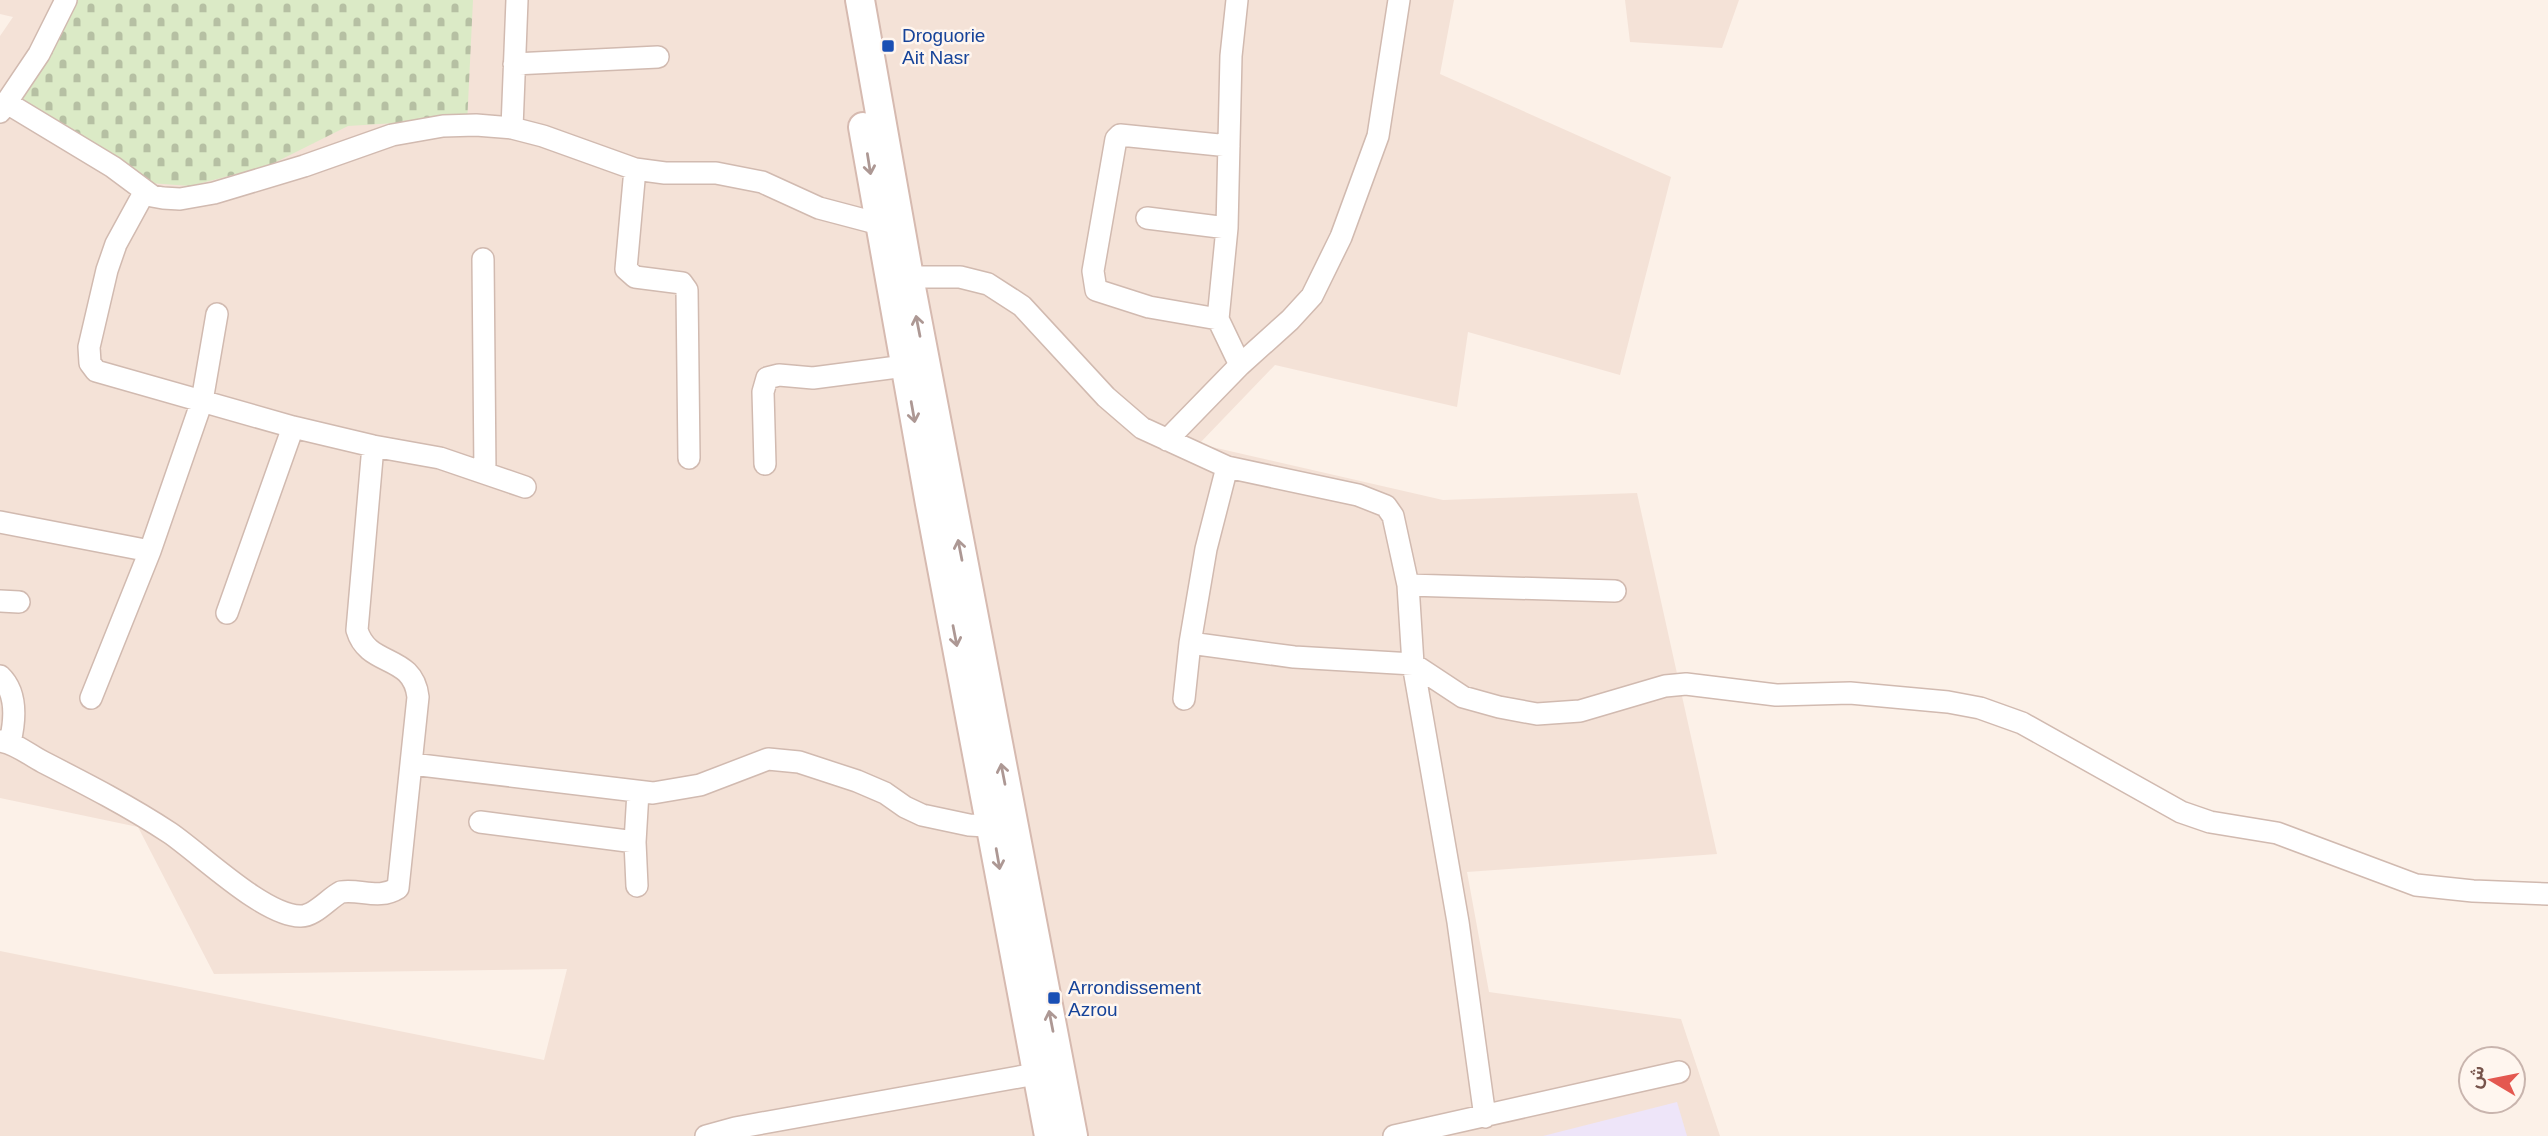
<svg xmlns="http://www.w3.org/2000/svg" width="2548" height="1136" viewBox="0 0 2548 1136" font-family="Arial,Vazirmatn,sans-serif">
  <style>
    .residential { fill: #f4e2d7 }
    .education { fill: #eee5f9 }
    .cemetery { fill: url(#cemetery-stones) }
    .lines { fill: none; stroke-linecap: round; stroke-linejoin: round }
    .minor-casing { stroke: #d1bab0; stroke-width: 24 }
    .secondary-casing { stroke: #d6bab0; stroke-width: 32 }
    .minor { stroke: #fff; stroke-width: 21 }
    .secondary { stroke: #fff; stroke-width: 28 }
    .oneway { stroke: #ad9894 }
    .transit-dot { fill: #1a4fb4; stroke: #fff6ef; stroke-width: 2.5 }
    .labels { text-anchor: middle; stroke-width: 5; stroke-linejoin: round; paint-order: stroke }
    .transit-label { font-size: 19px; fill: #164399; stroke: #fff6ef; text-anchor: start }
  </style>
  <defs>
    <pattern id="cemetery-stones" width="16" height="16" patternUnits="userSpaceOnUse" patternTransform="scale(1.75)"><rect width="16" height="16" fill="#dbeac6"/><path d="M2 7V4a2 2 0 0 1 4 0v3zM10 15v-3a2 2 0 0 1 4 0v3z" fill="#b6c0a3"/></pattern>
  </defs>
  <rect width="100%" height="100%" fill="#fcf1e8"/>
  <path class="residential" d="M0,0h1454l-14,74 231,103 -51,198 -152,-43 -11,75 -182,-42 -76,79 244,56 194,-7 80,361 -250,18 22,120 192,27 39,117h-1720v-185l544,109 23,-91 -353,5 -76,-147 -138,-29v-762l13,-19 -13,-3z
    M1625,0h114l-17,48 -92,-6z"/>
  <path class="education" d="M1677,1102l10,34h-144z"/>
  <path class="cemetery" d="M76,0h397l-6,124 -71,-1 -48,3 -80,40 -78,20 -54,-4 -119,-78z"/>
  <g class="lines">
    <defs>
      <path id="minor" d="M1237,0l-6,56 -4,172 -9,91 22,46
        M514,64l144,-7
        M7,103l106,64 39,29 11,2 17,1 34,-6 90,-27 88,-31 51,-9 33,-1 36,3 31,8 92,33 30,4h51l46,9 57,26 72,19
        M0,112l39,-58 27,-54
        M512,128l5,-128
        M635,169l-9,100 9,8 47,6 5,7 2,168
        M145,191l-29,53 -9,26 -18,77 1,16 6,8 197,56 80,19 67,12 85,29
        M1147,218l80,10
        M483,259l2,214
        M894,277h66l28,7 34,22 84,91 36,31 85,39 131,28 28,11 7,10 15,69 5,79 45,258 27,195
        M1218,319l-69,-12 -53,-17 -3,-19 23,-132 4,-4 109,11
        M1167,440l73,-75 50,-45 22,-24 29,-59 37,-101 21,-136
        M765,464l-2,-72 4,-14 12,-3 34,3 92,-12
        M0,522l150,29
        M1408,585l207,6
        M0,601l19,1
        M227,613l66,-186
        M1190,643l16,-94 21,-82
        M0,676c18,17 15,45 10,66
        M91,698l59,-147 52,-150 15,-87
        M1184,699l6,-56 104,14 119,7 50,33 36,10 38,7 43,-3 85,-25 21,-2 90,11 74,-2 98,9 32,6 42,15 159,89 29,10 67,11 139,52 57,6 75,3
        M0,741c16,2 29,14 43,21 43,22 86,44 127,71 32,22 93,82 130,83 14,1 29,-18 41,-24 20,-3 38,8 57,-4l20,-191c-5,-44 -50,-29 -61,-67l16,-184
        M412,764l241,29 47,-8 68,-26 31,3 58,19 28,12 20,14 17,8 47,10 34,2
        M480,822l155,20
        M637,886l-2,-44 3,-50
        M706,1136l29,-8 317,-57
        M1394,1136l285,-64"/>
      <path id="secondary" d="M860,0l49,277 164,859
        M863,127l67,377 119,632"/>
    </defs>
    <use href="#minor" class="minor-casing"/>
    <use href="#secondary" class="secondary-casing"/>
    <use href="#minor" class="minor"/>
    <use href="#secondary" class="secondary"/>
  </g>
  <defs><path id="oneway-shaft" d="M-6 0H5M1.5-3L5.5 0L1.5 3" fill="none" stroke-width="1.6" stroke-linecap="round" stroke-linejoin="round" transform="scale(1.75)"/></defs>
  <g class="oneway">
    <use href="#oneway-shaft" transform="translate(869 164) rotate(81)"/>
    <use href="#oneway-shaft" transform="translate(918 326) rotate(-101)"/>
    <use href="#oneway-shaft" transform="translate(913 412) rotate(80)"/>
    <use href="#oneway-shaft" transform="translate(960 550) rotate(-101)"/>
    <use href="#oneway-shaft" transform="translate(955 636) rotate(79)"/>
    <use href="#oneway-shaft" transform="translate(1003 774) rotate(-101)"/>
    <use href="#oneway-shaft" transform="translate(998 859) rotate(80)"/>
    <use href="#oneway-shaft" transform="translate(1051 1021) rotate(-101)"/>
  </g>
  <g class="transit-dot">
    <rect x="881" y="39" width="14" height="14" rx="3.5"/>
    <rect x="1047" y="991" width="14" height="14" rx="3.5"/>
  </g>
  <g class="labels">
    <g class="transit-label">
      <text x="902" y="42">Droguorie<tspan x="902" dy="22">Ait Nasr</tspan></text>
      <text x="1068" y="994">Arrondissement<tspan x="1068" dy="22">Azrou</tspan></text>
    </g>
  </g>
  <g transform="translate(2492 1080) rotate(280)"><circle r="33" fill="#fff6ef" stroke="#c9b5ae" stroke-width="2"/>
  <path d="M0-5L12 26L0 18L-12 26Z" fill="#e45850"/>
  <text y="-10" font-size="19" font-weight="bold" text-anchor="middle" fill="#77544c">ش</text>
  </g>
</svg>
